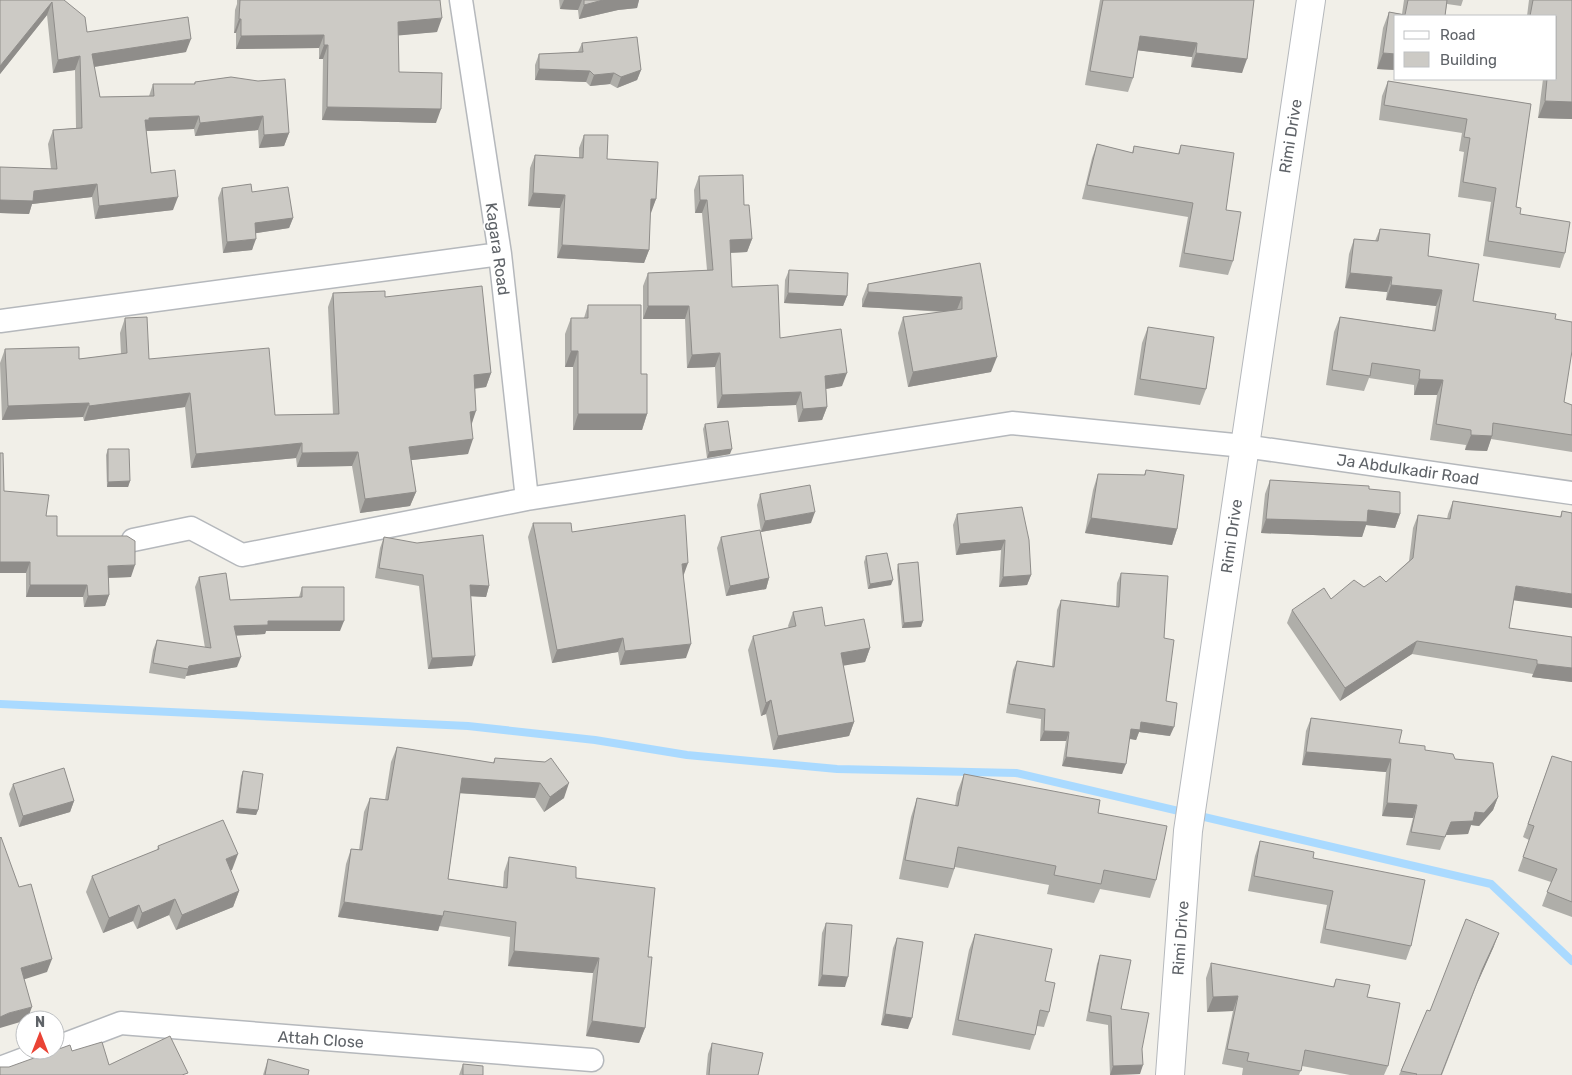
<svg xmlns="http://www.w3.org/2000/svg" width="1572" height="1075" viewBox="0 0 1572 1075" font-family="Rubik,sans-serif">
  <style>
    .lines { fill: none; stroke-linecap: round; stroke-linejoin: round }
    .stream { stroke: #aadaff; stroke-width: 8 }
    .minor-casing { stroke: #b5b8bc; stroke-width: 25 }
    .tertiary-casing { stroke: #b5b8bc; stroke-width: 30 }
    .minor { stroke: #fff; stroke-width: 22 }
    .tertiary { stroke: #fff; stroke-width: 28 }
    .wall { fill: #afaea9 }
    .shaded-wall { fill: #8f8d8a }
    .building { fill: #cccac5; stroke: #8f8d8a }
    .labels { text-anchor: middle; stroke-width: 4; stroke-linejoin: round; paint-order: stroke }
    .street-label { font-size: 16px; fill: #5f6368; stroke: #fff }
  </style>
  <rect width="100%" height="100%" fill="#f1efe8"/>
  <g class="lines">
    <path class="stream" d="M0,704l468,22 127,14 92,15 150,14 179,4 475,111 81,77"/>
    <defs>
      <path id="minor" d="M461,0l39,254 27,245
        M0,321l500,-67
        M133,540l58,-12 51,27 285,-56 485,-76 232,23 328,47
        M55,1048l66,-25 471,37
        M0,1068l48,-18"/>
      <path id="tertiary" d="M1170,1075l18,-244 123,-831"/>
    </defs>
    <use href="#minor" class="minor-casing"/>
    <use href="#tertiary" class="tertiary-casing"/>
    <use href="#minor" class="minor"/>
    <use href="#tertiary" class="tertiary"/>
  </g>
  <path class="wall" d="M0,0h64l23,32 99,20 -92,15 6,30 49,-1 4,-12h41l1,-2 36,-5 58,56 -5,13 -25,2 -1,-18 -63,6 -1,-7 -48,2 5,42 22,37 -78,9 -3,-22 -60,7 -3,10 -29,-1 51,-44 -3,-25 5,-14 23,-2 -1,-58 -22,3 -6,-58 -47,59z
    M237,0h203l-3,32 -39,3 1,37 37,51 -114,-3 1,-61h-4v-11l-83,1v-16h-2l1,-23 2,-6z
    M559,0h80l-2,8 -19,2 -39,9 -1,-9 -18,-1z
    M1100,0h154l-12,73 -51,-6 1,-10 -55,-7 -4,28 -5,14 -43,-7z
    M1404,0h59l-2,6 -14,-2 -2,12h-49v54l-19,-1 6,-41 6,-16 13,2z
    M1529,0h43v119l-34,-1 5,-39h13v-63h-29z
    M582,43l59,27 -4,10 -20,8 -7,-4 -20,2 -4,-4 -51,-2v-15l4,-11 39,-2z
    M1388,81l143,23 -15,103 4,7 45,39 -5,15 -77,-12 8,-54 -33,-5 6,-45 -5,-1 3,-18 -83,-13 3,-24z
    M584,135l23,24 49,40 -6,14 -1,37 -5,13 -87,-5 3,-50 -32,-2 2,-38 5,-13 44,3v-10z
    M1097,144l35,9 2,-7 44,8 3,-9 45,65 7,51 -5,14 -49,-8 9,-50 -106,-18 10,-41z
    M699,176l45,29 8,34 -5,13 -17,1 2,34 48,51 62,48 -16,3 1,18 -5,13 -24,2 -2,-17 -79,3 -2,-41 -28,1 -2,-49h-42v-33l5,-13 59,-3 -5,-57h-7l-1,-23z
    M222,188l30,4 41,26 -4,10 -33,5 -4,17 -29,3 -5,-55z
    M1380,229l48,27 45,45 82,18 9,83 8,3v47l-81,-13 -4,12 -22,-1 1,-5 -36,-5 7,-45h-23v-10l-45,-7 -5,13 -38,-6 8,-53 6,-15 92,13 4,-24 -50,-6 1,-8 -42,-4 4,-34 5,-15 21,2z
    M980,263l11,109 -83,15 -10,-54 5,-16 41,-5 -82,-5v-8l6,-15z
    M789,270l58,26 -4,10 -59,-3 1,-23z
    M333,293l52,4 106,76 -5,14 -11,2 -3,35 -4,30 -57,6 5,32 -6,14 -50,7 -8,-47 -55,1 -1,-9 -105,10 -6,-61 -101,14 -1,-4 -81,3 -2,-57 5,-14 74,10 42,-5 -1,-21 5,-15 24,41 126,56 58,-1 -5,-107z
    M588,305l53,69 6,40 -5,16h-69v-63h-8v-33l6,-16h13z
    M1148,327l58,62 -6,16 -66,-10 8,-52z
    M705,424l25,30 -23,4 -4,-29z
    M108,449l22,32 -2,6h-21l-1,-32z
    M1146,470l31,59 -5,16 -87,-12 8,-43 5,-16 46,1z
    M1270,480l99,9 31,25 -5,14 -29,-3 -4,12 -101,-4 4,-39z
    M4,491l42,25 11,20 74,41 -23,1 1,17 -4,11 -21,1 -1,-10h-57v-24h-26z
    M760,494l51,29 -50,9 -4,-27z
    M1453,501l107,16 2,-6 10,2 -58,87 -5,28 63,9v45l-40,-5 1,-3 -121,-20 -72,47 -53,-78 5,-13 39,-11 33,-12 22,-5 23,-21 4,-33 5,-13 29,4 1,-5z
    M1022,507l9,68 -4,10 -28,2 2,-37 -45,5 -3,-30 4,-11z
    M533,523l39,9 111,45 3,81 -66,7 -2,-13 -66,11 -24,-126z
    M384,537l105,49 -3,11 -15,-1 1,70 -44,3 -9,-83 -44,-8 5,-30z
    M721,537l48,41 -3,11 -40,7 -9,-48z
    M866,556l25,29 -23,4 -4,-27z
    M898,564l25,57 -2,6 -19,1 -5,-58z
    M1121,573l43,65 2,63 4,35 -31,-4 -3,8 -7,-1 -7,35 -60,-8 4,-25h-26l1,-22 -35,-6 7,-43 4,-9 35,5 5,-56 4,-10 55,6 1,-23z
    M199,577l31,23 69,-3 3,-10 38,44h-74l-1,3 -29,1 1,32 -51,9 -1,3 -36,-6 4,-23 4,-10 48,8 -10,-61z
    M793,612l32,14 45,22 -5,14 -22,3 11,57 -5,14 -76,14 -7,-36 -5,2 -13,-66 5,-14 36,-8 -1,-2z
    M1311,718l88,25 26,7 30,9 43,38 -5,13 -14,16 -8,-1 -3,9 -22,1 -6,15 -34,-5 7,-27 -31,-2 4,-44 -84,-7 4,-34z
    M397,747l96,16 2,-5 50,4 19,36 -20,14 -9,-14 -75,-5 -12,86 55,8 1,-15 5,-15 67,21 72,79 -3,71 -6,15 -53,-7 7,-63 -85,-7 2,-29 -71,-11 -1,5 -100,-14 8,-53 5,-15 8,1 5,-38 6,-14 15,2 6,-38z
    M1552,756l20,6v155l-30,-11 9,-24 -33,-11 11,-31 -6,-3z
    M243,771l15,39 -2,5 -20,-2 5,-37z
    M964,774l134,39 58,67 -6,18 -50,-9 -6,14 -47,-9 2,-9 -94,-18 -7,21 -49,-9 12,-62 6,-19 38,8 2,-13z
    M13,784l61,17 -4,11 -51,15 -10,-33z
    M1260,841l53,17 98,88 -5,14 -86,-17 7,-38 -79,-14 7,-35z
    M158,846l74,24h-2l9,21 -6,16 -57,23 -7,-15 -32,14 -4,-8 -30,12 -17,-41 6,-16 65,-26z
    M826,923l19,64 -27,-1 4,-53z
    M975,934l70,47 4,31 -5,15 -7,-1 -2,9 -5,15 -78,-15 17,-85z
    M897,938l11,91 -27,-4 12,-77z
    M1494,946l-17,38 -35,91h-43l28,-65 3,1z
    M1100,955l21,54 21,40 -2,25 -30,1 -2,-50 -22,-4 11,-57z
    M1211,963l122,24 3,-8 31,18 21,69 -4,9h-34l-48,-9 -3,9h-57l1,-7 -21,-4 11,-53 -26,1 -1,-34z
    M712,1043l46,32h-52l2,-21z
    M268,1059l40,16h-45z
    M463,1064l20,11h-24z"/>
  <path class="shaded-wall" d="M564,0h18l-4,10 -18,-1z
    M603,0h36l-2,8 -19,2 -39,9 5,-14z
    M52,2l-5,13 -47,59v-8z
    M442,18l-5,14 -44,4 5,-14z
    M239,19h2l-5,14h-2z
    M324,35l-5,13 -83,1 5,-13z
    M1140,36l57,7 -5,14 -57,-7z
    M191,39l-5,13 -99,16 5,-14z
    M324,45h4l-5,14h-4z
    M1196,53l51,6 -5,14 -51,-6z
    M1383,53l13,1v16l-19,-1z
    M80,56l-5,14 -22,3 5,-13z
    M539,69l51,2 -4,11 -51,-2z
    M641,70l-4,10 -20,8 4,-11z
    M614,73l-4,11 -20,2 4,-11z
    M1545,101l27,1v17l-34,-1z
    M327,107l114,2 -5,14 -114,-3z
    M199,116l-5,13 -49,2v-11l4,-2z
    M263,116l-5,14 -63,6 5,-13z
    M289,133l-5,13 -25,2 5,-13z
    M97,184l-5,13 -60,7 -3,10 -29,-1v-13l34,-9z
    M533,193l32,2 -5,13 -32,-2z
    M178,197l-5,13 -78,9 4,-13z
    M651,199h5l-5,14h-5z
    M700,200h7l-5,13h-7z
    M293,218l-4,10 -38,6 4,-11z
    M256,239l-4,11 -29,3 4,-11z
    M752,239l-5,13 -22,1 5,-13z
    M562,245l87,5 -5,13 -87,-5z
    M1350,273l42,4 -5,15 -42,-4z
    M1391,285l51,5 -6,16 -50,-6z
    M868,292l94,5 -6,15 -94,-5z
    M788,293l59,3 -4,10 -59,-3z
    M648,306h41l-4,13h-42z
    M571,351h7l-5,16h-8z
    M720,353l-5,14 -28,1 5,-13z
    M997,357l-6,15 -83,15 5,-15z
    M491,373l-5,14 -18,2 6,-14z
    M847,373l-5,13 -22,4 5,-14z
    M1419,379l24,1 -6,15h-23z
    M801,392l-5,13 -79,3 5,-13z
    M190,393l-5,14 -101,14 5,-15z
    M89,403l-6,14 -81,3 6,-14z
    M827,407l-5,13 -24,2 5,-13z
    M476,411l-5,15 -1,-14z
    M578,414h69l-5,16h-69z
    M1471,435l21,1 -5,15 -22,-1z
    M473,439l-5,15 -65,7 6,-14z
    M302,443l-6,15 -105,10 5,-14z
    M732,449l-2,5 -23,4 2,-6z
    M358,452l-6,14 -55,1 5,-14z
    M130,481l-2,6h-21l1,-5z
    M416,492l-6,14 -50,7 5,-14z
    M1368,510l32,4 -5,14 -29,-3 -4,12 -101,-4 5,-14z
    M815,512l-4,11 -50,9 4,-11z
    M1091,518l86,11 -5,16 -87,-12z
    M1005,540l-4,10 -45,5 4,-11z
    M0,562h30l-4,11h-26z
    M688,563l-5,14 -1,-13z
    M135,565l-4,12 -27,1 4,-12z
    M1031,575l-4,10 -28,2 4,-10z
    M769,578l-3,11 -40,7 4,-10z
    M893,580l-2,5 -23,4 2,-5z
    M30,585h57l-4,12h-57z
    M470,585l19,1 -3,11 -20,-1z
    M1516,586l56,8v14l-61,-8z
    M109,595l-4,11 -21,1 4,-11z
    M268,621h76l-4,10h-74l-1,3 -34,2 3,-10z
    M923,621l-2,6 -19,1 2,-5z
    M623,638l-5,14 -66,11 5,-13z
    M1417,641l-5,13 -72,47 5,-13z
    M691,644l-5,14 -66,7 5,-14z
    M870,648l-5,14 -29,5 5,-14z
    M475,656l-3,10 -44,3 4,-11z
    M241,657l-4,10 -51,9 3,-10z
    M1537,664l35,4v14l-40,-5z
    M771,700l-5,14 -5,2 5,-13z
    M854,722l-5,14 -76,14 5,-14z
    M1141,722l33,5 -4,9 -31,-4 -3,8 -9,-2 4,-9z
    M1044,731l25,1 -3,9h-26z
    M1306,752l85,7 -5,13 -84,-7z
    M1066,757l60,7 -4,10 -60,-8z
    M462,778l78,5 -5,15 -78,-5z
    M569,783l-5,15 -20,14 6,-15z
    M1498,797l-5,13 -14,16 -8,-1 -3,9 -22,1 -6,15 11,-28 24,-10z
    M74,801l-4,11 -51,15 4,-11z
    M1387,803l30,2 -4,13 -31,-2z
    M238,808l20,2 -2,5 -20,-2z
    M238,854l-6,16 -12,4 6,-15z
    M239,891l-6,16 -57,23 6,-15z
    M175,899l-6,16 -32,14 5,-16z
    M344,902l99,14 -5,15 -100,-14z
    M139,905l-6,16 -30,12 6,-15z
    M1499,933l-5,13 -17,38 5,-14z
    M514,951l85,7 -6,15 -85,-7z
    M52,959l-5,13 -31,10 5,-14z
    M822,975l26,2 -3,10 -27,-1z
    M1238,996l-5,15 -26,1 6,-15z
    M32,1007l-5,13 -27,8v-11l9,-4z
    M885,1014l27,4 -4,11 -27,-4z
    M592,1021l53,7 -6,15 -53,-7z
    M1143,1065l-3,9 -30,1 3,-9z"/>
  <path class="building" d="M0,0h64l21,17 2,15 101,-15 3,22 -99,15 8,43 54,-1 -1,-12h42v-2l36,-5 27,4 27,-2 4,54 -25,2 -1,-19 -63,7 -1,-7 -50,2v2h-4l6,53 24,-3 3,27 -79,9 -2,-22 -63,7 -1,10 -33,-1v-33l57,2 -4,-39 29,-2 -2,-72 -22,4 -6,-58 -52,64z
    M240,0h200l2,18 -44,4 1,50 43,1 -1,36 -114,-2 1,-62h-4v-10l-83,1v-17h-2z
    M584,0h19l-19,5z
    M1103,0h151l-7,59 -51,-6 1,-10 -57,-7 -7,42 -43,-7z
    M1408,0h39l-2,16h-49v38l-13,-1 6,-41 16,3z
    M1533,0h39v102l-27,-1 2,-22h9v-63h-26z
    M637,37l4,33 -20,7 -7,-4 -20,2 -4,-4 -51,-2v-15l44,-2 -1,-9z
    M1388,81l143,23 -15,103 5,1 -1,6 50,8 -5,31 -77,-12 8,-53 -33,-6 7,-44 -6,-1 3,-18 -83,-14z
    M584,135h24l-1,24 51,3 -2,37h-5l-2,51 -87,-5 3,-50 -32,-2 2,-38 48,3z
    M1097,144l36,9 1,-7 45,8 2,-9 53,8 -8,57 15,2 -8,49 -49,-8 9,-50 -106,-18z
    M743,175l1,30h5l3,34 -22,1 2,47 46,-2 2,53 61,-9 6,44 -22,3 2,31 -24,2 -2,-17 -79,3 -2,-42 -28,2 -3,-49h-41v-33l65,-3 -6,-70h-7l-1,-24z
    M251,184l1,8 36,-5 5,31 -38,5 1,16 -29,3 -5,-54z
    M1380,229l50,5 -2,22 51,8 -6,37 83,13 -1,5 17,3v29l-8,51 8,3v30l-79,-12 -1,13 -21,-1v-5l-35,-6 7,-44 -24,-1 1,-9 -48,-7 -2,13 -38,-6 8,-53 95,14 7,-41 -51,-5 1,-8 -42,-4 4,-34 24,2z
    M980,263l17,94 -84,15 -10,-55 59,-8v-12l-94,-5v-8z
    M789,270l59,3 -1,23 -59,-3z
    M482,286l9,87 -17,2 2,36 -6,1 3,27 -64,8 7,45 -51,7 -7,-47 -56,1v-10l-106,11 -6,-61 -101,13v-3l-81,3 -3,-57 74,-2v12l48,-6 -2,-35 22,-1 2,42 120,-11 6,67 64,-1 -6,-121 52,-2v6z
    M588,305h53v69h6v40h-69v-63h-7v-33h17z
    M1148,327l66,10 -8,52 -66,-10z
    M728,421l4,28 -23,3 -4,-28z
    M108,449h21l1,32 -22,1z
    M0,453h3l1,38 45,4 -3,21h11v20h70l8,5v24l-27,1 1,29 -21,1 -1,-11h-57v-23h-30z
    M1146,470l38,5 -7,54 -86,-11 7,-44 47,1z
    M1270,480l99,6v3l31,3v22l-32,-4 -1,12 -101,-3z
    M810,485l5,27 -50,9 -5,-27z
    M1453,501l108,16 1,-6 10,2v81l-56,-8 -7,42 63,9v31l-35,-4v-4l-120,-19 -72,47 -53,-78 32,-22 7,11 23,-19 10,7 16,-11 6,6 27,-24 5,-43 32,4z
    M1022,507l7,33 2,35 -28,2 2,-37 -45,4 -3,-30z
    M685,515l3,48 -6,1 9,80 -66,7 -2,-13 -66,12 -24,-127h38l1,9z
    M760,530l9,48 -39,8 -9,-49z
    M483,535l6,51 -19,-1 5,71 -43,2 -9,-83 -44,-7 5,-31 33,6z
    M887,553l6,27 -23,4 -4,-28z
    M918,562l5,59 -19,2 -6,-59z
    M226,573l4,27 72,-3v-10h42v34h-76v4l-34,1 7,31 -52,9 -1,3 -35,-6 4,-23 54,8 -12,-71z
    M1121,573l47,3 -4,62 10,2 -8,61 11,2 -3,24 -33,-5 -1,8 -9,-1 -5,35 -60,-7 3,-25 -25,-1 1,-22 -36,-5 8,-43 37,6 7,-67 58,7z
    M822,607l3,19 39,-7 6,29 -29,5 13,69 -76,14 -7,-36 -5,3 -13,-67 43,-10 -3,-14z
    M1311,718l91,12 -3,13 26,3v4l28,4 2,5 38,4 5,34 -14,16 -9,-1 -2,9 -22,1 -6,15 -34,-5 6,-27 -30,-2 4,-44 -85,-7z
    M397,747l97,16 1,-5 50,4 6,-4 18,25 -19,14 -10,-14 -78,-5 -14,101 59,9 2,-31 67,10v11l79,10 -7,69h4l-7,71 -53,-7 7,-63 -85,-7 2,-29 -72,-11 -1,5 -99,-14 7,-53 11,1 8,-52 18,2z
    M1552,756l20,6v140l-25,-10 10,-23 -34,-12 11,-31 -6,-2z
    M64,768l10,33 -51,15 -10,-32z
    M243,771l20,3 -5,36 -20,-2z
    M964,774l136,26 -2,13 69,13 -11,54 -52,-10 -3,14 -47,-9 2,-9 -98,-19 -4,22 -49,-9 12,-62 41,8z
    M223,820l15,34 -12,5 13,32 -57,24 -7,-16 -33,14 -3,-8 -30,13 -17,-42 67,-27 -1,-3z
    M1,837l18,50 12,-3 21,75 -31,9 11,39 -23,6 -9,4v-179z
    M1260,841l54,11 -1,6 112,22 -14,66 -86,-17 8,-38 -79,-15z
    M1466,919l33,14 -17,37 -41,105h-25l1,-1 -16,-3 26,-61 3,1z
    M826,923l26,2 -4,52 -26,-2z
    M975,934l77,15 -7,32 10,2 -6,29 -9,-2 -5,25 -77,-15z
    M897,938l26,4 -11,76 -27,-4z
    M1100,955l31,5 -10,49 28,4 -7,36 1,16 -30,1 -2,-50 -22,-4z
    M1211,963l123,24 2,-8 34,6 -3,12 33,6 -12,63 -83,-16 -4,21 -54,-10 2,-8 -22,-4 11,-53 -25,1z
    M170,1036l18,37 -6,2h-182v-8h9l61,-22 2,6 30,-9 7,23z
    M712,1043l51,10 -5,22h-49z
    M268,1059l41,11 -1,5h-43z
    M463,1064l20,2v9h-20z"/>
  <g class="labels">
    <g class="street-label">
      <text transform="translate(1290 136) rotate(-81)" y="6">Rimi Drive</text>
      <text transform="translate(498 249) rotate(82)" y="6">Kagara Road</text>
      <text transform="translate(1408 469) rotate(8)" y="6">Ja Abdulkadir Road</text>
      <text transform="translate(1231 536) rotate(-82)" y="6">Rimi Drive</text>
      <text transform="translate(1180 938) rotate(-86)" y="6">Rimi Drive</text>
      <text transform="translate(321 1039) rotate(4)" y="6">Attah Close</text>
    </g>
  </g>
  <rect x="1394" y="15" width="162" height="65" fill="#ffffff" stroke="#bfc1c3"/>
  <rect x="1404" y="31" width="25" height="8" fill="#ffffff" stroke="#bfc1c3"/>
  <text x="1440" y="40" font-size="15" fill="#5f6368">Road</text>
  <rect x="1404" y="52" width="25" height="15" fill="#cccac5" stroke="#bfc1c3"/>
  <text x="1440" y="65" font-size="15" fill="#5f6368">Building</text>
  <g transform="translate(40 1035)"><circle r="24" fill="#ffffff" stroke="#bfc1c3"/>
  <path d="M0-4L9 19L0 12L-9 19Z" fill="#ea4335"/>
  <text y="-8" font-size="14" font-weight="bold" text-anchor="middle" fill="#5f6368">N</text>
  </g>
</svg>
